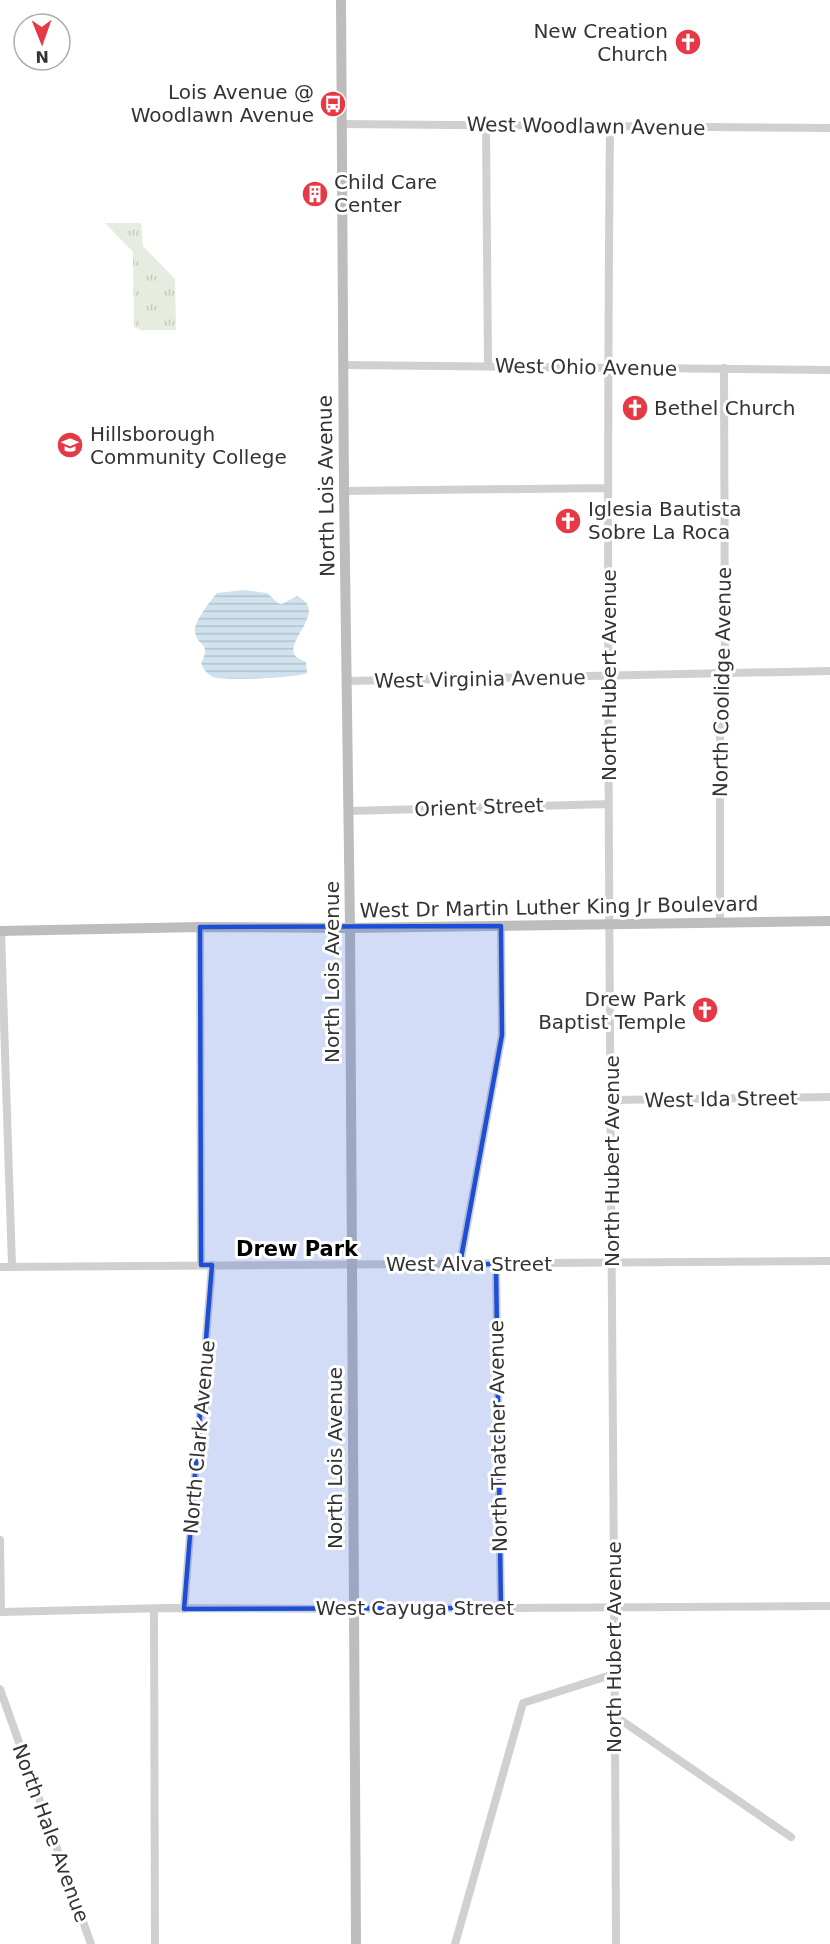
<svg xmlns="http://www.w3.org/2000/svg" width="830" height="1944" viewBox="0 0 830 1944" font-family="'DejaVu Sans',sans-serif">
  <style>
    .grass { fill: url(#grass-tufts) }
    .water { fill: url(#water-rules) }
    .lines { fill: none; stroke-linecap: round; stroke-linejoin: round }
    .street { stroke: #d0d0d0; stroke-width: 8 }
    .secondary { stroke: #bdbdbd; stroke-width: 10 }
    .marked { fill: #1d4ed8; fill-opacity: 0.2; stroke: #1d4ed8; stroke-width: 4.5; stroke-linejoin: round }
    .labels { text-anchor: middle; stroke-width: 6; stroke-linejoin: round; paint-order: stroke }
    .poi-label { font-size: 20px; fill: #333; stroke: #fff; text-anchor: start }
    .street-label { font-size: 20px; fill: #333; stroke: #fff }
    .neighbourhood-label { font-size: 21px; font-weight: bold; fill: #000; stroke: #fff }
  </style>
  <defs>
    <pattern id="grass-tufts" width="24" height="20" patternUnits="userSpaceOnUse" patternTransform="scale(1.5)"><rect width="24" height="20" fill="#e6ecdf"/><path d="M3 7l-1-3M5 7V3M7 7l1-3M15 17l-1-3M17 17v-4M19 17l1-3" fill="none" stroke="#c6cbc0"/></pattern>
    <pattern id="water-rules" width="6" height="5" patternUnits="userSpaceOnUse" patternTransform="scale(1.5)"><rect width="6" height="5" fill="#cfe2ee"/><path d="M0 2.5h6" fill="none" stroke="#b2c2cd"/></pattern>
  </defs>
  <rect width="100%" height="100%" fill="#fff"/>
  <path class="grass" d="M105,223h36l2,23 32,33 1,51h-35l-7,-3 -1,-75z"/>
  <path class="water" d="M244,590l23,3 11,10 4,1 15,-8c31,15 -9,41 -3,58 2,4 8,6 12,8l1,11c-10,5 -83,8 -94,4 -6,-3 -10,-8 -12,-14 12,-23 -6,-15 -6,-34 0,-8 16,-29 22,-36z"/>
  <g class="lines">
    <path class="street" d="M341,124l489,4
      M486,125l2,241
      M610,126c-6,606 4,1212 6,1818
      M343,365l487,5
      M344,491l264,-3
      M347,681l483,-10
      M348,811l261,-7
      M720,923v-241l5,-9 -1,-305
      M200,927l1,338
      M1,931l11,335
      M611,1100l219,-3
      M460,1264l42,-229 -1,-109
      M496,1264l5,344
      M0,1267l830,-6
      M0,1540l1,72
      M154,1609l1,335
      M184,1609l28,-344
      M0,1612l168,-4 186,1 476,-3
      M0,1689l91,255
      M615,1716l176,121
      M455,1944l68,-241 91,-29"/>
    <path class="secondary" d="M341,0l3,491 6,437 6,1016
      M0,931l200,-4 150,1 480,-7"/>
  </g>
  <path class="marked" d="M501,926l1,109 -42,229h36l5,344 -317,1 28,-344h-11l-1,-338z"/>
  <defs>
    <symbol id="church-disc" viewBox="-11 -11 22 22"><circle r="9.5" fill="#e63946" stroke="#fff"/><path d="M-1.2-6h2.4v3.5h3.3v2.4h-3.3V6h-2.4V-.1h-3.3v-2.4h3.3Z" fill="#fff"/></symbol>
    <symbol id="bus-disc" viewBox="-11 -11 22 22"><circle r="9.5" fill="#e63946" stroke="#fff"/><path d="M-5-6H5V4H4V6H2V4H-2V6H-4V4H-5ZM-3.5-4V0h7V-4ZM-3.5 1.2v1.5H-2V1.2ZM2 1.2v1.5H3.5V1.2Z" fill="#fff"/></symbol>
    <symbol id="building-disc" viewBox="-11 -11 22 22"><circle r="9.5" fill="#e63946" stroke="#fff"/><path d="M-4-6H4V6H1V3H-1V6H-4ZM-2.5-4.3h1.7v1.8h-1.7ZM.8-4.3h1.7v1.8H.8ZM-2.5-1h1.7V.8h-1.7ZM.8-1h1.7V.8H.8Z" fill="#fff"/></symbol>
    <symbol id="university-disc" viewBox="-11 -11 22 22"><circle r="9.5" fill="#e63946" stroke="#fff"/><path d="M0-5L7-2L0 1L-7-2ZM-4 1L0 2.5L4 1V4Q0 6-4 4Z" fill="#fff"/></symbol>
  </defs>
  <g fill-rule="evenodd">
    <use href="#church-disc" x="673" y="27" width="30" height="30"/>
    <use href="#bus-disc" x="318" y="89" width="30" height="30"/>
    <use href="#building-disc" x="300" y="179" width="30" height="30"/>
    <use href="#church-disc" x="620" y="393" width="30" height="30"/>
    <use href="#university-disc" x="55" y="430" width="30" height="30"/>
    <use href="#church-disc" x="553" y="506" width="30" height="30"/>
    <use href="#church-disc" x="690" y="995" width="30" height="30"/>
  </g>
  <g class="labels">
    <g class="poi-label">
      <text x="668" y="38" text-anchor="end">New Creation<tspan x="668" dy="23">Church</tspan></text>
      <text x="314" y="99" text-anchor="end">Lois Avenue @<tspan x="314" dy="23">Woodlawn Avenue</tspan></text>
      <text x="334" y="189">Child Care<tspan x="334" dy="23">Center</tspan></text>
      <text x="654" y="415">Bethel Church</text>
      <text x="90" y="441">Hillsborough<tspan x="90" dy="23">Community College</tspan></text>
      <text x="588" y="516">Iglesia Bautista<tspan x="588" dy="23">Sobre La Roca</tspan></text>
      <text x="686" y="1006" text-anchor="end">Drew Park<tspan x="686" dy="23">Baptist Temple</tspan></text>
    </g>
    <g class="street-label">
      <text transform="translate(586 126) rotate(1)" y="7">West Woodlawn Avenue</text>
      <text transform="translate(586 367) rotate(1)" y="7">West Ohio Avenue</text>
      <text transform="translate(326 486) rotate(-91)" y="7">North Lois Avenue</text>
      <text transform="translate(609 675) rotate(-90)" y="7">North Hubert Avenue</text>
      <text transform="translate(480 679) rotate(-1)" y="7">West Virginia Avenue</text>
      <text transform="translate(722 682) rotate(-89)" y="7">North Coolidge Avenue</text>
      <text transform="translate(479 807) rotate(-2)" y="7">Orient Street</text>
      <text transform="translate(559 907) rotate(-1)" y="7">West Dr Martin Luther King Jr Boulevard</text>
      <text transform="translate(332 972) rotate(-90)" y="7">North Lois Avenue</text>
      <text transform="translate(721 1099) rotate(-1)" y="7">West Ida Street</text>
      <text transform="translate(612 1161) rotate(-90)" y="7">North Hubert Avenue</text>
      <text x="469" y="1271">West Alva Street</text>
      <text transform="translate(498 1436) rotate(-91)" y="7">North Thatcher Avenue</text>
      <text transform="translate(199 1437) rotate(-85)" y="7">North Clark Avenue</text>
      <text transform="translate(335 1458) rotate(-90)" y="7">North Lois Avenue</text>
      <text x="415" y="1615">West Cayuga Street</text>
      <text transform="translate(614 1647) rotate(-90)" y="7">North Hubert Avenue</text>
      <text transform="translate(51 1833) rotate(70)" y="7">North Hale Avenue</text>
    </g>
    <g class="neighbourhood-label">
      <text x="297" y="1256">Drew Park</text>
    </g>
  </g>
  <g transform="translate(42 42) rotate(179)"><circle r="28" fill="#ffffff" stroke="#adadad" stroke-width="1.5"/>
  <path d="M0-4.5L10 22L0 15L-10 22Z" fill="#e63946"/>
  <text y="-9" font-size="16" font-weight="bold" text-anchor="middle" fill="#333333">N</text>
  </g>
</svg>
